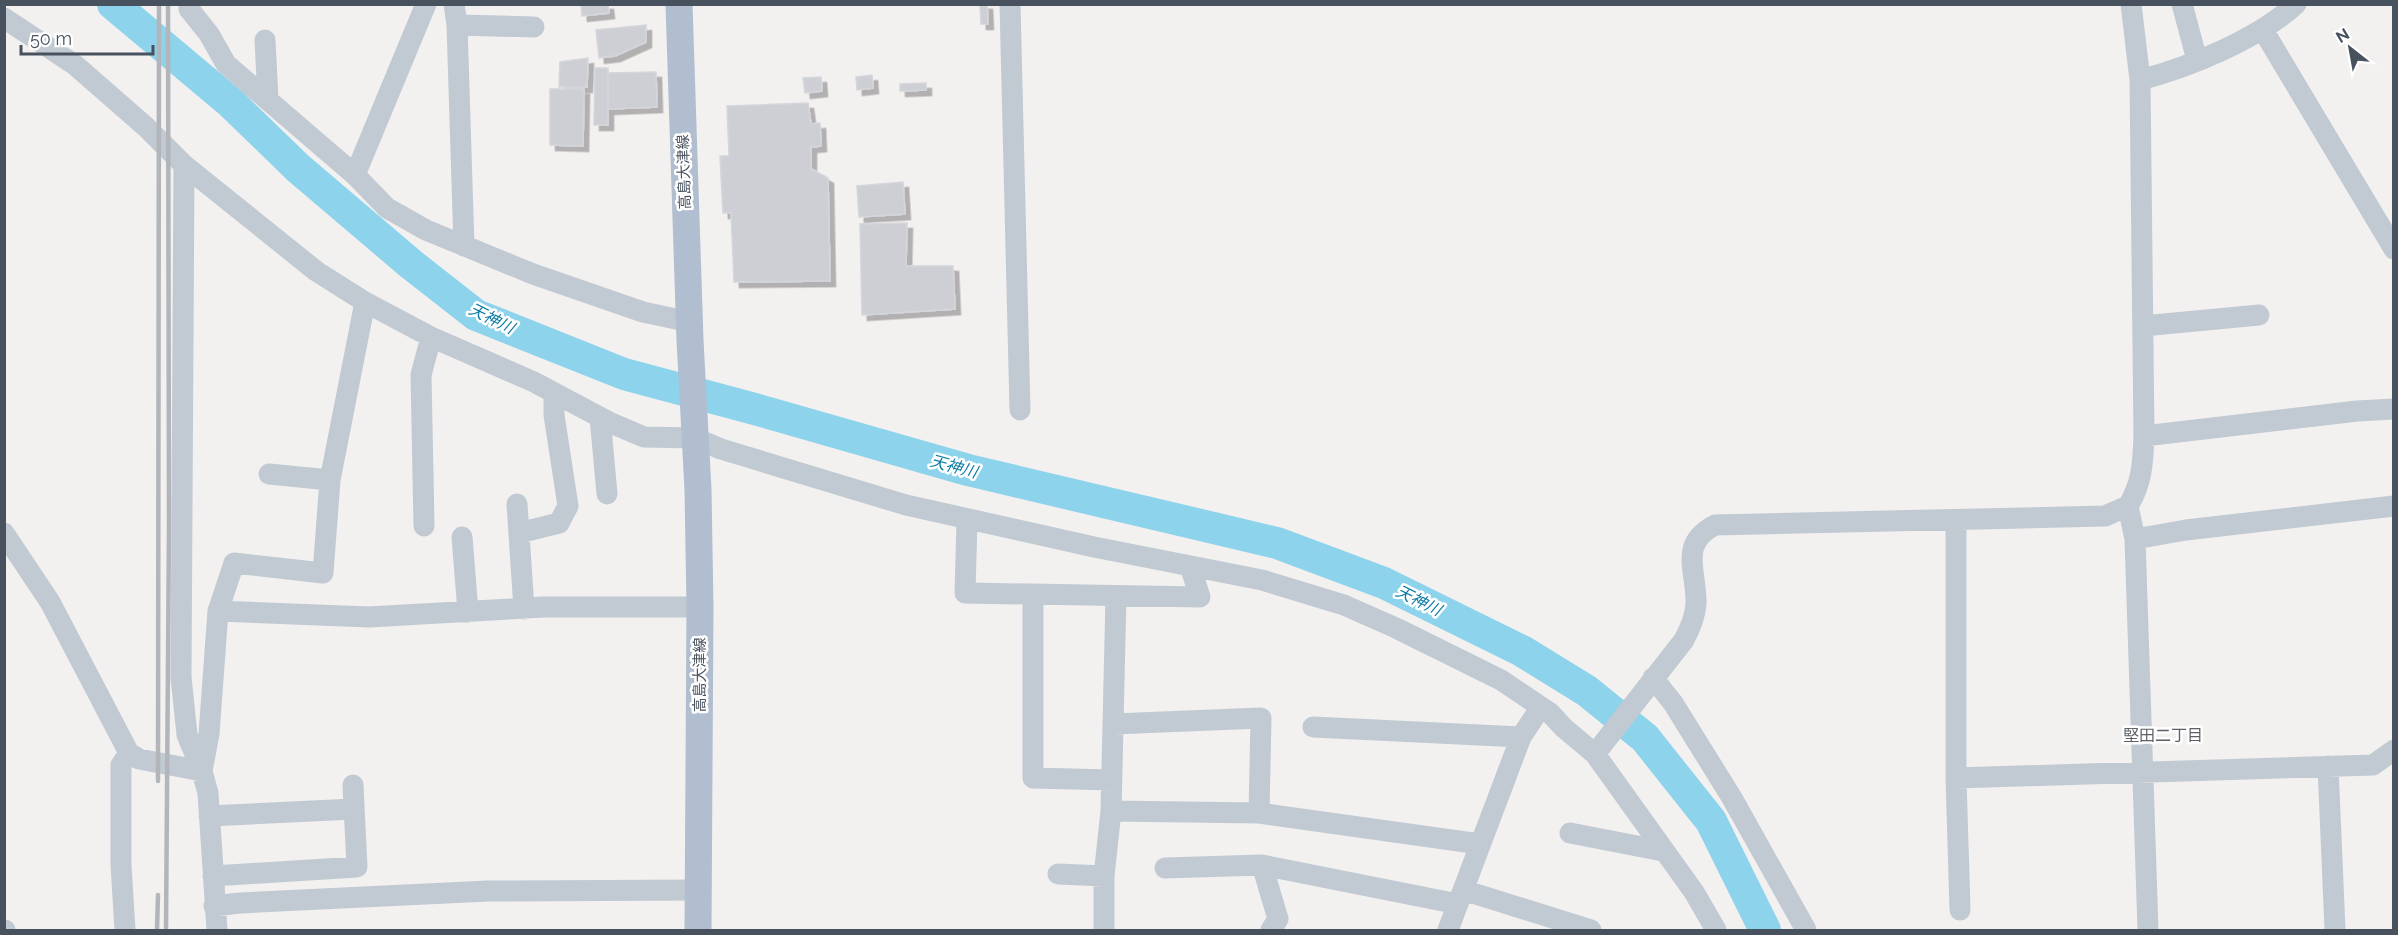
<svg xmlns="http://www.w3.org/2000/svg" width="2398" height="935" viewBox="0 0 2398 935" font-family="Raleway,'Noto Sans JP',sans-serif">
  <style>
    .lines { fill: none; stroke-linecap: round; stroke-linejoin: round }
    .river { stroke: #8dd3ec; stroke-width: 32 }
    .building { fill: #cdcfd5; stroke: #d4d6db; stroke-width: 1.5; filter: url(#shadow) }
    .minor { stroke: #c1cad2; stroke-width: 21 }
    .major { stroke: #b0becf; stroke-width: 27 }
    .rail { stroke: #b2b5ba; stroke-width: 4.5 }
    .labels { text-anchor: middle; stroke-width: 5; stroke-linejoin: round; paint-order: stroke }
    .street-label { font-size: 15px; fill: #48525e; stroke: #fff }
    .water-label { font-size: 16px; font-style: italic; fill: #0d7ca4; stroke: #fff }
    .neighbourhood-label { font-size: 16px; fill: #5d6065; stroke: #fff }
  </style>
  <defs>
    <filter id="shadow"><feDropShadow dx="5.5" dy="5.5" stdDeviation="0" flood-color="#0004"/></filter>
  </defs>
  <rect width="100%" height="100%" fill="#f3f0f0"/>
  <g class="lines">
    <path class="river" d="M113,4l118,99 67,65 114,97 64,50 148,59 127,34 217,62 309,73 107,40 138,68 65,40 58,47 66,83 54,109"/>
  </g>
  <path class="building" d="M581,4h27l1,9 -27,3z
    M980,4h7l1,20h-7z
    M646,25v17l-31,14 -16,2 -3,-28z
    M588,58l-1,29h-28l1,-25z
    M595,68h13v57h-14z
    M656,72l1,35 -49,2v-36z
    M872,75l1,13 -16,2 -1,-13z
    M821,77l1,14 -17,2 -2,-15z
    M926,83v7l-26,1v-7z
    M550,89h34l-1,57 -33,-1z
    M808,103l3,21 9,-1 1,23 -10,1v22l17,9 2,103 -96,1 -3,-69h-8l-3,-57h9l-2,-50z
    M903,182l2,32 -46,3 -2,-31z
    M907,223l-1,43h47l2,43 -93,6 -2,-91z"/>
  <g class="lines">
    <path class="minor" d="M189,4v5l20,25 17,30 129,111 32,33 39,22 107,44 110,38 47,10
      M454,4l3,21 7,221
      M1010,4l10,406
      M2182,4l15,56
      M4,18l71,47 71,62 38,38 132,106 49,31 66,35 103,45 77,41 33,14 51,1 26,11 185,56 188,42 168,33 82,25 52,23 105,52 49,33 14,15 31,26 99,138 22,38
      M457,25l77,2
      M2263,30l131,219
      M265,40l3,60
      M2140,80c50,-13 118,-41 156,-76
      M184,165l-3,512 6,58 15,36 6,22 9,137
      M355,175l71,-171
      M2143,326l116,-11
      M600,417l7,77
      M2144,436l213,-25 37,-2
      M269,474l61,6
      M517,504l7,105
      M2128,506c14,-22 15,-44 16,-70l-4,-356 -9,-76
      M967,520l-2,73 235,4 -10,-31
      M1956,521v257l4,132
      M424,526l-3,-151 10,-38
      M4,533l46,69 79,151 10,6 63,12
      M519,533l40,-10 9,-17 -14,-91v-22
      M462,537l6,75
      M2135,539l51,-9 208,-24
      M1033,595v183l79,2
      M218,611l151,6 174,-10h157
      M1653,678l20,25 59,95 74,132
      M1113,724l148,-6 -2,95
      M1313,727l208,10
      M1595,754l89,-114c6,-11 11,-23 12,-36 1,-33 -18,-60 19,-79l390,-9 23,-10 7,33 13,391
      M2328,766l7,164
      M202,771l7,-37 9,-123 16,-48 89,10 7,-93 35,-178
      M1956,778l417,-13 21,-15
      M1111,811l148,2 221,31
      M209,816l145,-7
      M1570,833l93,18
      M1165,868l97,-3
      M1058,874l46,2
      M213,876l144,-9 -4,-82
      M1463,890l128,40
      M214,906l26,-3 248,-12 211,-1
      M4,930h1
      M125,930l-4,-65v-100l8,-12
      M1104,930v-54l7,-65 5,-215
      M1271,930l7,-11 -16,-54 196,39
      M1448,930l73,-193 20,-30"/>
    <path class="major" d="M679,4l11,336 8,150 2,117 -2,323"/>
    <path class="rail" d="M158,781l1,-777
      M157,930l1,-35
      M166,930l3,-405 -1,-521"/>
  </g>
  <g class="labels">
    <g class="street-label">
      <text transform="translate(684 172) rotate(-92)" y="5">高島大津線</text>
      <text transform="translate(700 675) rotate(-90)" y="5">高島大津線</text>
    </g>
    <g class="water-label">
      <text transform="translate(492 318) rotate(26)" y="6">天神川</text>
      <text transform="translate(954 466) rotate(15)" y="6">天神川</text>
      <text transform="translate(1419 600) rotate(26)" y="6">天神川</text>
    </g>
    <g class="neighbourhood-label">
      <text x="2163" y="741">堅田二丁目</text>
    </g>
  </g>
  <rect width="2398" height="935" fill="none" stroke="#48525e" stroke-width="12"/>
  <g transform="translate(2350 48) rotate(329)" stroke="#ffffff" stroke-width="4.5" paint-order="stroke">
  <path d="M0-4.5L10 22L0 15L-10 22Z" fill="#48525e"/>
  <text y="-9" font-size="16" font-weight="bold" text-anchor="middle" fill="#48525e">N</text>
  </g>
  <path d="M21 45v9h132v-9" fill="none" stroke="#48525e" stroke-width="3"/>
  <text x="30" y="45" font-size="18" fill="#48525e" stroke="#ffffff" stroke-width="4.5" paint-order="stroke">50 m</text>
</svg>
